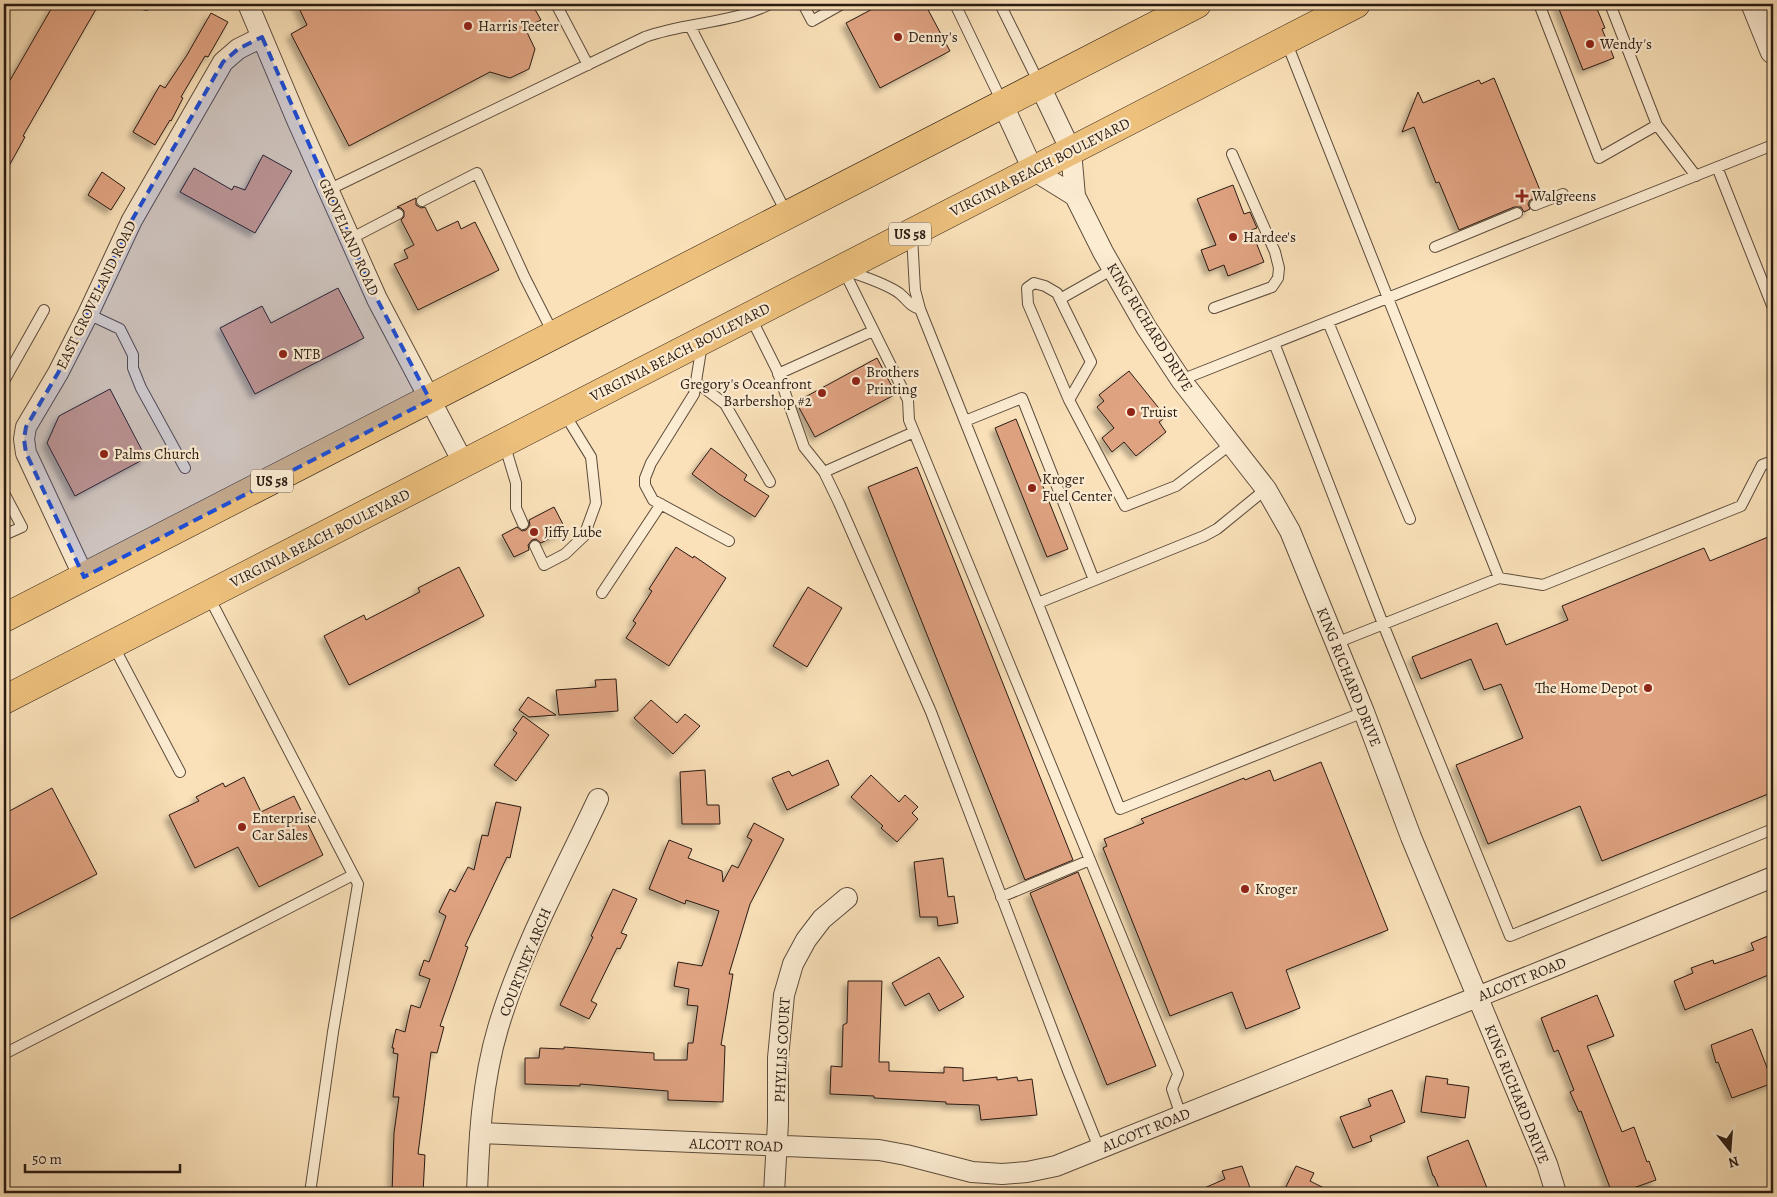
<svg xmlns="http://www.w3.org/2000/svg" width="1777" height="1197" viewBox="0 0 1777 1197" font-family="Alegreya,serif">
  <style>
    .building { fill: #e0a382; stroke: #291a12; filter: url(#shadow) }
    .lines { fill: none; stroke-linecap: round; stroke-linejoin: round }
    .service-casing { stroke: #5d4c3c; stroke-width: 12 }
    .minor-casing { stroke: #5d4c3c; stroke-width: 22 }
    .tertiary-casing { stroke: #5d4c3c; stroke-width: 27 }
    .primary-casing { stroke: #291a12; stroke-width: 29 }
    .service { stroke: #fcecd2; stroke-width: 10 }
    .minor { stroke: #fcecd2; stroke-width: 20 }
    .tertiary { stroke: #fcecd2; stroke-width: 25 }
    .primary { stroke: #edc07c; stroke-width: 28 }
    .marked { fill: #1d4ed8; fill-opacity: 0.2; stroke: #1d4ed8; stroke-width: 4; stroke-dasharray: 10 6; stroke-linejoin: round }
    .poi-dot { fill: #8f2418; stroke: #fcecd2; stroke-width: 2 }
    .labels { text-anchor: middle; stroke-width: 4.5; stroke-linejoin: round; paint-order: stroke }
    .shield { fill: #fcecd2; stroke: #68594c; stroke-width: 1 }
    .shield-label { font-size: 14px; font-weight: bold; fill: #291a12 }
    .poi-label { font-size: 15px; fill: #291a12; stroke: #fcecd2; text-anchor: start }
    .street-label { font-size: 15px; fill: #291a12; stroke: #fcecd2 }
  </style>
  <defs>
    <filter id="shadow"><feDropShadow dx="-4.5" dy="4.5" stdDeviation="2.5" flood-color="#0004"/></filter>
  </defs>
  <rect width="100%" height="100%" fill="#fae1b9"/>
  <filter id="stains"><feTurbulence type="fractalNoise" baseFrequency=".004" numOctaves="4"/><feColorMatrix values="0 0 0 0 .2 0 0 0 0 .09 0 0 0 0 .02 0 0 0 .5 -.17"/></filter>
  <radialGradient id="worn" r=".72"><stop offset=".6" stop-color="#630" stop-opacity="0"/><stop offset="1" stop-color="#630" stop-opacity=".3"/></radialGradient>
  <path class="building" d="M54,4h45l-76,132 2,1 -21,38v-96l5,3z
    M297,4h235l9,16 -16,8 10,21 -6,20 -19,9 -20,-6 -141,74 -58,-112 16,-9z
    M882,4h43l25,47 -70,37 -34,-65z
    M1557,4h38l10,24 -3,1 12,29 -31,12z
    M211,13l17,9 -20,35 -3,-1 -24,41 2,1 -12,23 -1,-1 -15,25 -22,-13 27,-47 5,3 22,-33z
    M1494,78l48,117 -12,5 -2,4 2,5 -6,3 -3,-5h-7l-55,23 -20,-48 -3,1 -22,-56 -12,5 16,-40 5,11 56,-23 2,4z
    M263,155l29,16 -37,62 -75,-41 14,-24 38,22 2,-4 11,4z
    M102,172l23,16 -14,22 -23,-15z
    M1233,185l11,29 6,-2 7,16 -6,2 13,32 -36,14 -4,-11 -15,6 -8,-21 15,-5 -19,-46z
    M416,198v7l5,3 4,-1 12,24 21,-10 3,8 14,-7 24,48 -81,40 -24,-46 14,-6 -4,-8 10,-5 -13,-25 3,-3v-6l-3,-3 -4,-1z
    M338,288l26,50 -109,56 -35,-66 42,-22 9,17z
    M877,358l19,36 -81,43 -19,-35z
    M1129,371l37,46 -7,5 7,10 -30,24 -12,-14 -12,10 -10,-14 12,-10 -17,-21 7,-6 -5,-6z
    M110,389l36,69 -71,38 -28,-53 12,-27z
    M1016,419l52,130 -21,8 -52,-129z
    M711,448l36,27 -3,5 25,16 -14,21 -36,-23 -27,-20z
    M917,467l156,393 -48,20 -157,-393z
    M554,507l12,23 -25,13 -5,-4 -4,1 -4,5 1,5 -15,7 -12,-22 15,-8 5,4 4,-1 4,-5 -1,-5z
    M1773,535v257l-171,69 -22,-55 -92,38 -32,-79 67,-27 -22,-54 -17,6 -13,-31 -50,20 -9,-22 85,-34 9,22 62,-25 -6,-14 142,-58 6,13z
    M676,547l17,11 1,-2 32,22 -57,88 -43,-28 10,-15 -3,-2 19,-30 -3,-2z
    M459,567l25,49 -135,69 -25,-49 40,-21 2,5 54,-28 -2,-4z
    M808,587l34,21 -35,59 -34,-21z
    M616,679l2,32 -59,4 -3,-25 40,-3 -1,-7z
    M528,697l28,18 -27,2 -10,-7z
    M651,700l26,23 8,-9 15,12 -27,28 -39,-36z
    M523,716l26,19 -33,46 -22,-16 23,-32 -4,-3z
    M828,760l11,25 -52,25 -15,-32 17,-7 3,5z
    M1321,762l67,168 -102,40 14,38 -54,21 -14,-37 -62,24 -67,-168 4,-2 -3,-7 40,-16 -3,-4 103,-41 1,2 25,-10 4,11z
    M705,770l2,35h12l1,19h-38l-2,-52z
    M871,775l28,27 6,-7 13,12 -6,6 6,6 -21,23 -16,-14 2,-2 -32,-29z
    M244,777l17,35 33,-16 29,59 -64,32 -21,-40 -43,21 -26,-53 30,-14 -3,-4 27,-14 2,4z
    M52,788l45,86 -93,48v-108z
    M496,802l25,5 -11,51 -3,-1 -42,89 3,1 -28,79 4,1 -7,26 -6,-1 -13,102 7,1 -2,38h-31l2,-60 5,-36h-6l5,-43 -5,-1 1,-5h-2l4,-19 9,3 6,-27 9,3 10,-29 -11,-4 5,-15 5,2 17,-46 -7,-4 11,-23 5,3 13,-25 6,3 8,-35 6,1z
    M754,823l30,16 -34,65 -21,70h4l-12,71 4,1 -2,56 -55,-2v-9l-88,-7v2l-55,-2v-26h14l1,-10 24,1v-2l90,6v7h33l1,-17h5l5,-37 -11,-1 2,-16 -15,-3 4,-24 24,4 17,-55 -33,-11 -1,4 -36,-15 20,-49 23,9 -4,9 34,13 1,11 9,-17 6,3 14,-28 -5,-3z
    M943,858l5,39 6,-1 4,27 -20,3 -1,-9h-17l-6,-55z
    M1078,872l78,194 -49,19 -77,-192z
    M613,889l24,10 -16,34 6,2 -7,14 -3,-1 -26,53 6,3 -8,15 -29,-14 33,-68 -2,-1z
    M1773,934v39l-88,37 -11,-29 19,-8 -2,-5 22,-8 1,4 40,-14 -3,-7z
    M939,957l25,40 -25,14 -10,-18 -24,13 -13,-23z
    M848,981h34l-3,81h10v9l55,2v-6l19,1v13l34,-4v3l20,-3 1,4 14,-2 5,36 -56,5 -2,-15 -33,-1v-2l-72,-4v-2l-44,-2 1,-28 11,1 1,-42 4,-2z
    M1597,995l17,41 -27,10 35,86 12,-5 13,35 2,-1 7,19 -37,13h-7l-31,-82 -2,1 -9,-20 4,-2 -16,-40 -4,2 -13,-34z
    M1752,1029l21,54 -41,15 -14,-36 -2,1 -5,-18z
    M1426,1076l22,3 -1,5 22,3 -4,31 -44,-6z
    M1392,1090l13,32 -35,14 2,5 -19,7 -13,-31 31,-11 -3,-7z
    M1468,1140l21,53h-48l-7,-17h-1l-6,-19z
    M1242,1166l10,27h-59l32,-14 -3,-8z
    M1296,1166l18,7 -4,8 24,12h-51z"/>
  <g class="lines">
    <defs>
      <path id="service" d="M556,4l32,61
        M803,4l9,17 30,-17
        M955,4l47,98
        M1000,4l40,81
        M1539,4l60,154 58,-33
        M1610,4l47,121 39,51
        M146,5l1,-1
        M690,26l97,188
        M1286,41l213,537
        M1717,167l56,141
        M328,190l317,-153c40,-15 86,-13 125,-33
        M422,201l55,-28 48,105 29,57
        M1535,205l28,-11
        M350,239l48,-25
        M1435,247l82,-34
        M843,269l65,131 1,20 269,654 -6,15 9,27
        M848,271c16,6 37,12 51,22 9,7 10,13 21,16l-5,-19 -3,-54
        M1060,299l53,-30
        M1214,308l58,-21 6,-9 1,-10 -4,-16 -43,-98
        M920,309l200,500 244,-97
        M88,314l32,15 13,26v13l8,20 44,80
        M750,316l27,54 27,77 20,25 15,31 92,209 137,359 31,77
        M1328,322l82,197
        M1274,343l109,281 127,312 263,-107
        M702,344l-8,50 -43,69 -6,15v7l8,15 76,41
        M778,374l95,-43
        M1181,380l592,-235
        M4,381l40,-71
        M696,382l29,22 45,78
        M1069,400l22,-38 -34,-69 -12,-7 -11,-3 -7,5 1,16 41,96 56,106 51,-20 55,-42
        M965,421l57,-23 72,182
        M504,443l12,40v25l7,16
        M824,472l90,-40
        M4,493l18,34 -18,8
        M535,546l9,19 21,-11 19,-18 12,-33 -5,-46 -27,-44
        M602,593l59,-89
        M209,597l149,287 -25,148 -23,161
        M1038,603l166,-67 13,-7 49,-40
        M1336,643l163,-65 44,7 198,-79 21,-41 11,-4
        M113,645l67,127
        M1001,897l89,-37
        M4,1054l349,-179"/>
      <path id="minor" d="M248,4l49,116 80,179 87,165
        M1040,86l31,65 4,45 28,56 43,75 35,53 85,109 24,42 74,181 47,125 136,327 9,29
        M1003,105l30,65 42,26
        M84,577l-58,-124 -2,-14 2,-12 32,-54 30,-59 44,-94 91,-158 15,-13 24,-12
        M480,1133l399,17 27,5 66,17 30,2 25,-2 29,-6 491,-197 226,-92
        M477,1193c2,-55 5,-111 21,-165 24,-80 65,-154 100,-229
        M774,1193l4,-71v-64l6,-63 9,-31 13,-24 16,-21 25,-21"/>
      <path id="tertiary" d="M1754,4l19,47"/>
      <path id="primary" d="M4,618l1193,-614
        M4,700l1352,-696"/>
    </defs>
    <use href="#service" class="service-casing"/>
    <use href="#minor" class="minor-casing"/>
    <use href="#tertiary" class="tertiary-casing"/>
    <use href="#primary" class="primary-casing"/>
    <use href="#service" class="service"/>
    <use href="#minor" class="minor"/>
    <use href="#tertiary" class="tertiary"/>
    <use href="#primary" class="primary"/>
  </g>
  <path class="marked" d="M262,37l115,262 53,101 -346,177 -58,-124 -2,-14 2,-12 32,-54 74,-153 91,-158 15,-13z"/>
  <g class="poi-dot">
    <circle cx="468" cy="26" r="5"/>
    <circle cx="898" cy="37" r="5"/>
    <circle cx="1590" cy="44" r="5"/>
    <path d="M1519.5 188.5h5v5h5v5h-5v5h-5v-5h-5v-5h5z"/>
    <circle cx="1233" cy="237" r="5"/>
    <circle cx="283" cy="354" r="5"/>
    <circle cx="856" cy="381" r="5"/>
    <circle cx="822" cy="393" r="5"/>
    <circle cx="1131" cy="412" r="5"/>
    <circle cx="104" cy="454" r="5"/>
    <circle cx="1032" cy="488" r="5"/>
    <circle cx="534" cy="532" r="5"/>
    <circle cx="1648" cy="688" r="5"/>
    <circle cx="242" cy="827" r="5"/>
    <circle cx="1245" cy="889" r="5"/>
  </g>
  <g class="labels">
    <g class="shield">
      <rect x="889" y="222.5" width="42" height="23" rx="4"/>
      <rect x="251" y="469.5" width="42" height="23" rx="4"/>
    </g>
    <g class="shield-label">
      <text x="910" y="239">US 58</text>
      <text x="272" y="486">US 58</text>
    </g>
    <g class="poi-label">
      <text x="478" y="31">Harris Teeter</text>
      <text x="908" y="42">Denny's</text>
      <text x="1600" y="49">Wendy's</text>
      <text x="1532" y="201">Walgreens</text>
      <text x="1243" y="242">Hardee's</text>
      <text x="293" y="359">NTB</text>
      <text x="866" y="377">Brothers<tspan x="866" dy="17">Printing</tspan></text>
      <text x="812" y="389" text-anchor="end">Gregory's Oceanfront<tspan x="812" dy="17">Barbershop #2</tspan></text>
      <text x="1141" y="417">Truist</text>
      <text x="114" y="459">Palms Church</text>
      <text x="1042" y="484">Kroger<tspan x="1042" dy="17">Fuel Center</tspan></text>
      <text x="544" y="537">Jiffy Lube</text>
      <text x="1638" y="693" text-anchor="end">The Home Depot</text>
      <text x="252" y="823">Enterprise<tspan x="252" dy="17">Car Sales</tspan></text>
      <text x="1255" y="894">Kroger</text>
    </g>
    <g class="street-label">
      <text transform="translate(1040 167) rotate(-27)" y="5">VIRGINIA BEACH BOULEVARD</text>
      <text transform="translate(349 237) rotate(66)" y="5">GROVELAND ROAD</text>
      <text transform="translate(96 295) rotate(-64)" y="5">EAST GROVELAND ROAD</text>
      <text transform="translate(1150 327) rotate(58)" y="5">KING RICHARD DRIVE</text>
      <text transform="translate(680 352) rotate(-27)" y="5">VIRGINIA BEACH BOULEVARD</text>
      <text transform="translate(320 538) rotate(-27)" y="5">VIRGINIA BEACH BOULEVARD</text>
      <text transform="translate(1349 677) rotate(68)" y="5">KING RICHARD DRIVE</text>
      <text transform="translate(525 962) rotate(-68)" y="5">COURTNEY ARCH</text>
      <text transform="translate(1522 979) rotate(-22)" y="5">ALCOTT ROAD</text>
      <text transform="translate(782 1050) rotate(-87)" y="5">PHYLLIS COURT</text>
      <text transform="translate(1517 1094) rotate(68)" y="5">KING RICHARD DRIVE</text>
      <text transform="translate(1146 1130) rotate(-22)" y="5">ALCOTT ROAD</text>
      <text transform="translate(736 1145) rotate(2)" y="5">ALCOTT ROAD</text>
    </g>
  </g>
  <rect width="1777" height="1197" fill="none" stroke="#fae1b9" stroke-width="20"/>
  <rect x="5" y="5" width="1767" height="1187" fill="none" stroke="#291a12" stroke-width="2.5"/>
  <rect x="10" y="10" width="1757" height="1177" fill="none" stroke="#291a12"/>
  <g transform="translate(1730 1150) rotate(163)" stroke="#fcecd2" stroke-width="4" paint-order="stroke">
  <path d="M0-4L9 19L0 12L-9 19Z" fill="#291a12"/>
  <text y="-8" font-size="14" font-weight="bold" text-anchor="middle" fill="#291a12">N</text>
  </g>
  <path d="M25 1164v8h155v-8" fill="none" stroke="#291a12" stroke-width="2.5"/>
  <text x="32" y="1164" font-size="15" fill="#291a12" stroke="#fcecd2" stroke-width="4" paint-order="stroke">50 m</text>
  <rect width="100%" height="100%" filter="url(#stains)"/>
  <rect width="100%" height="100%" fill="url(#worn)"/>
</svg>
